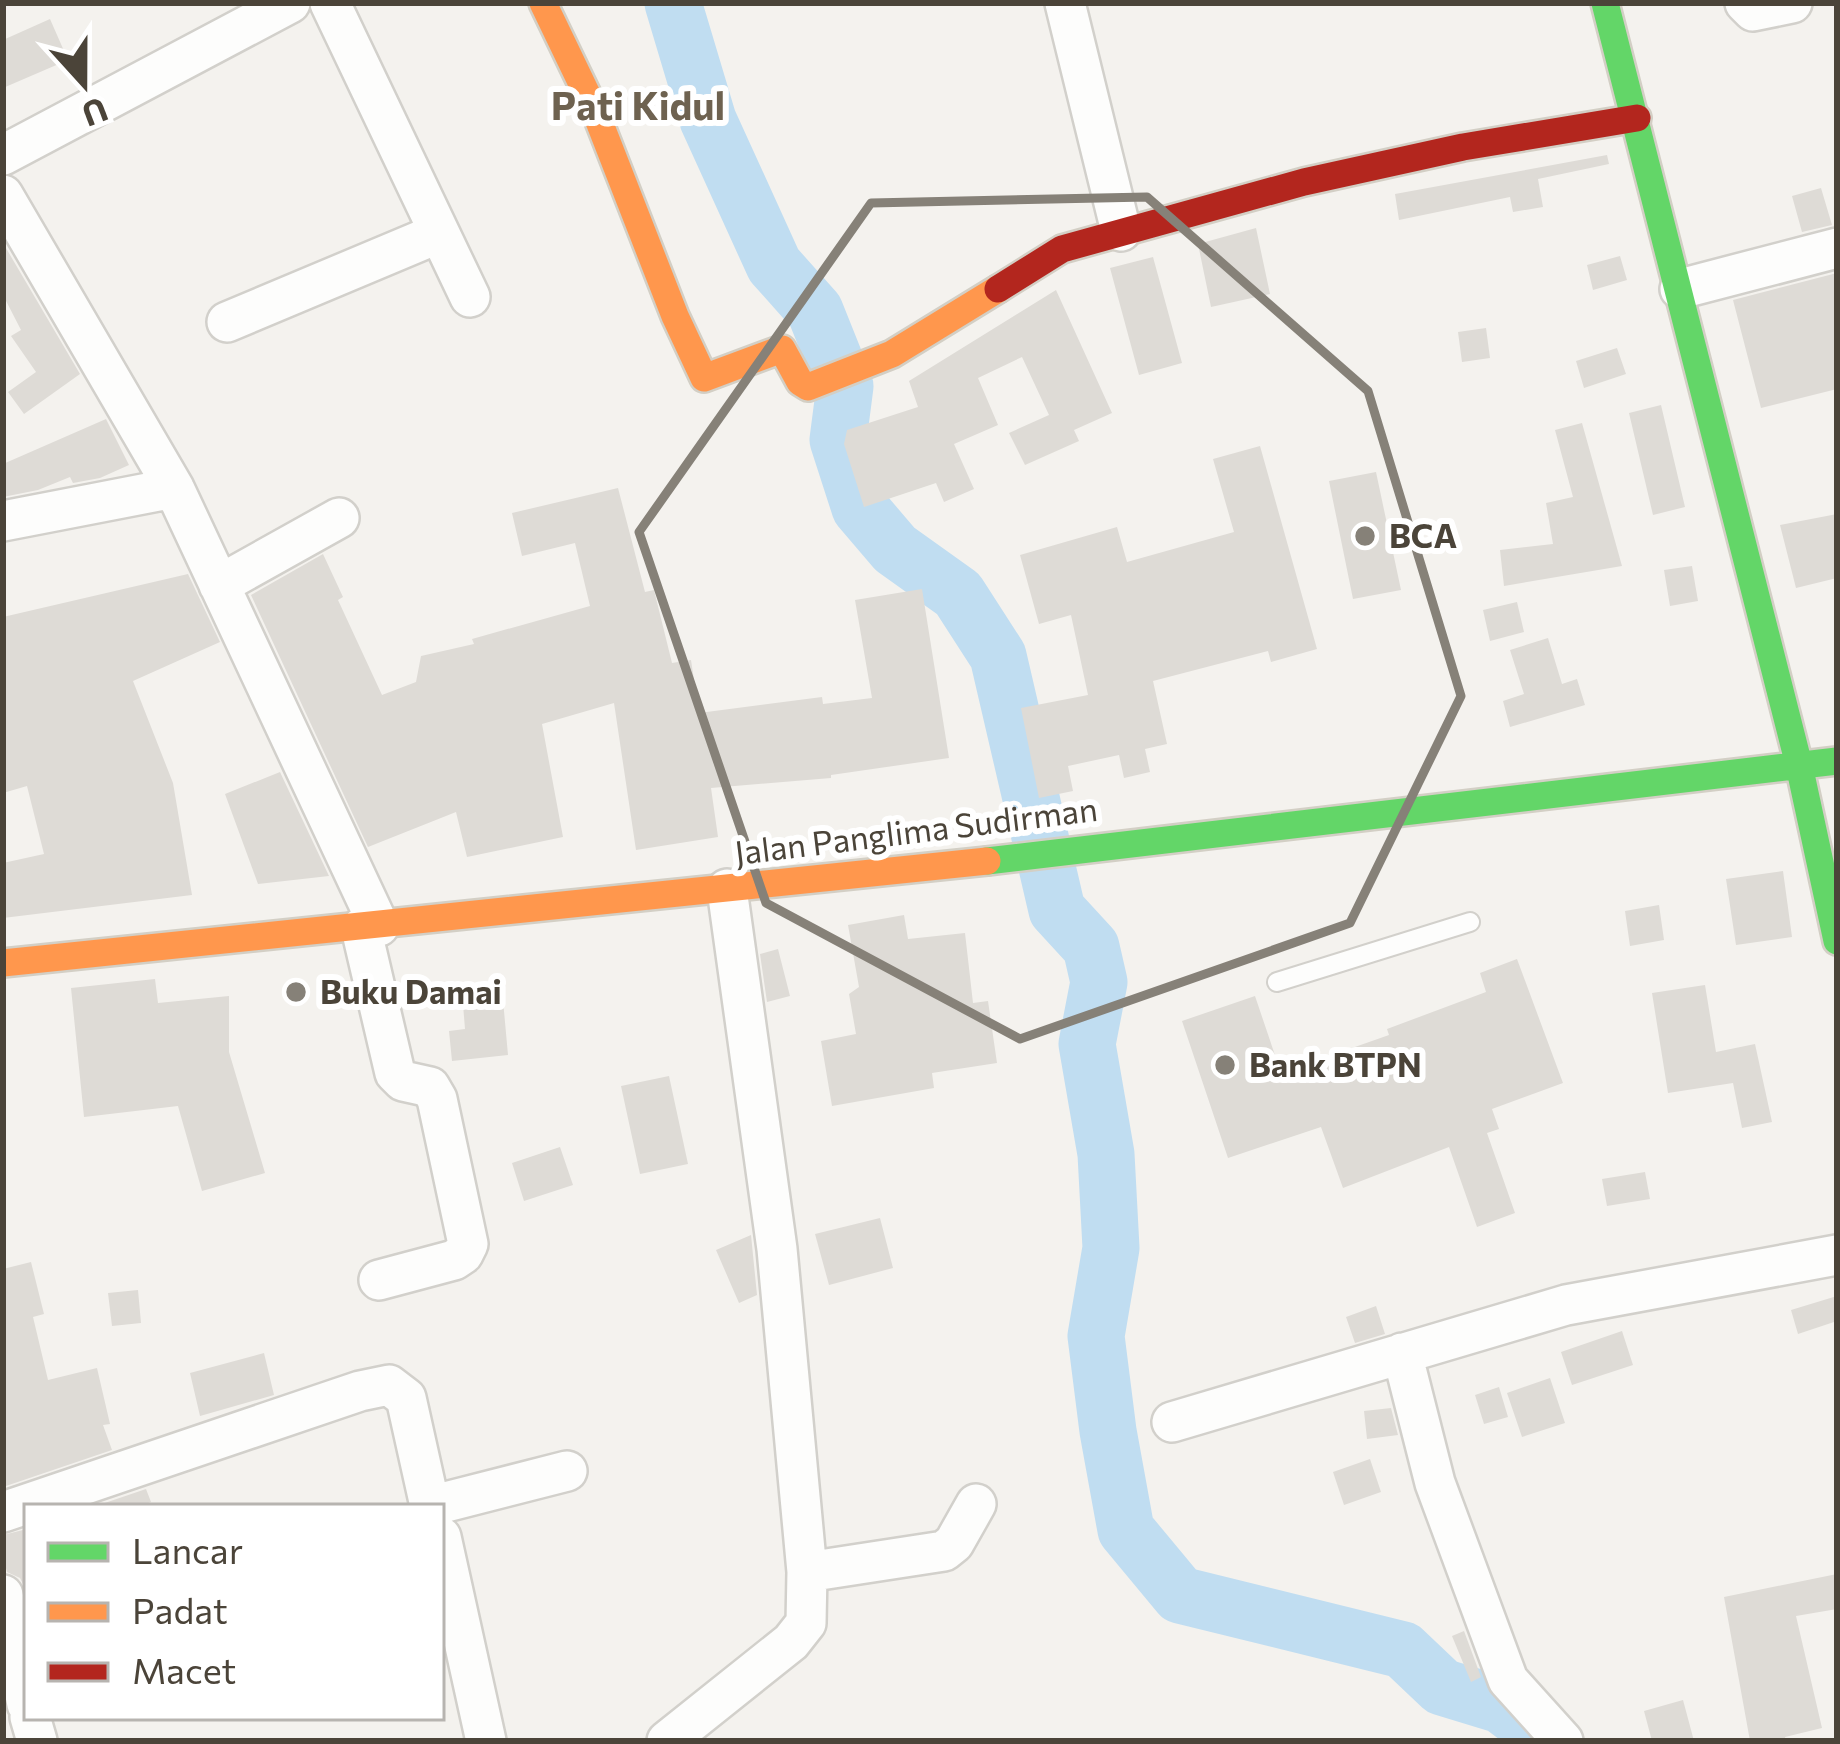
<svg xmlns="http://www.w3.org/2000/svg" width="1840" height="1744" viewBox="0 0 1840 1744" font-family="Commissioner,sans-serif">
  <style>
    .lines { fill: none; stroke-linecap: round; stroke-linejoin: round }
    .river { stroke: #c0ddf1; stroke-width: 57 }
    .building { fill: #dedbd6 }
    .lane-casing { stroke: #d2d0cb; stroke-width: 22 }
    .street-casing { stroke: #d2d0cb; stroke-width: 44 }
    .fast-casing { stroke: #d3cfc5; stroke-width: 32 }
    .slow-casing { stroke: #d3cfc5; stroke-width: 32 }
    .jam-casing { stroke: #d3cfc5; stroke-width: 32 }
    .lane { stroke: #fdfdfc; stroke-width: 18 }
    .street { stroke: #fdfdfc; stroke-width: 39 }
    .fast { stroke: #63d668; stroke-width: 27 }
    .slow { stroke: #ff974d; stroke-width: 27 }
    .jam { stroke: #b3261e; stroke-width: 27 }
    .marked { fill: none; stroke: #868178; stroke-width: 9; stroke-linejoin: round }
    .poi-dot { fill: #868178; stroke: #fff; stroke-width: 4.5 }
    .labels { text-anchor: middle; stroke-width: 12; stroke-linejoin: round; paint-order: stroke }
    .poi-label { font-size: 33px; font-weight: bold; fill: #4b4439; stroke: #fff; text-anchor: start }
    .street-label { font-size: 33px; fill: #4b4439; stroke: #fff }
    .quarter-label { font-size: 39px; font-weight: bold; fill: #6e6250; stroke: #fff }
  </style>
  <rect width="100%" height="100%" fill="#f4f2ee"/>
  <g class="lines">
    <path class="river" d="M673,3l35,117 66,145 41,46 30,75 -7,54 22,68 35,41 63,45 40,62 59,254 34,37 8,35 -12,62 19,110 5,94 -15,88 12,95 18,99 54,65 223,55 39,37 59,18 36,27 2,9"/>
  </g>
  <path class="building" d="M50,19l18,41 -65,28v-48z
    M1607,155l2,9 -71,15 5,28 -30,5 -3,-15 -111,23 -4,-26z
    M1821,188l11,37 -30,7 -10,-36z
    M1256,228l14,66 -59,13 -13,-63z
    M3,243l77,131 -56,40 -16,-22 28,-20 -25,-36 10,-6 -18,-35z
    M1620,256l7,24 -34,10 -6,-25z
    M1153,257l29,106 -43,12 -29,-107z
    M1837,273v116l-76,19 -28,-108z
    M1056,290l56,123 -38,17 5,11 -54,24 -16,-32 40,-18 -27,-58 -44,21 20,47 -44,19 20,45 -30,13 -8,-19 -72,24 -20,-63 3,-14 71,-23 -9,-26z
    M1486,328l4,30 -28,4 -4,-30z
    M1617,348l9,26 -42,14 -8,-27z
    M1661,405l24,102 -32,8 -24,-102z
    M106,419l23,46 -29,13 -27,5 -3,-6 -32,13 -35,7v-33z
    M1582,423l40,143 -118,20 -4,-36 53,-6 -7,-41 27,-6 -18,-67z
    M1260,446l57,203 -46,13 -3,-11 -115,30 14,63 -22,5 5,23 -26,6 -5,-23 -51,11 5,25 -34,7 -18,-90 67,-13 -17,-80 -32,9 -19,-69 97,-28 10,35 107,-30 -21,-73z
    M1376,472l25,118 -48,9 -24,-118z
    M618,488l27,104 9,-2 18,73 19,-3 8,53 123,-16 1,7 49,-6 -17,-98 67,-11 27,169 -118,17v3l-120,10 7,49 -82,13 -22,-147 -72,21 21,113 -96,20 -11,-45 -88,35 -117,-252 72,-41 20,43 -5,3 44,95 34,-13 5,-26 53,-12 -2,-5 118,-33 -15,-63 -53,13 -10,-43z
    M1837,514v64l-41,10 -16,-63z
    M1692,566l6,35 -28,5 -6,-36z
    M188,574l32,68 -87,39 40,102 19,112 -189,23v-55l41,-9 -17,-68 -24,7v-176z
    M1517,602l7,30 -34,9 -7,-31z
    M1548,638l14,46 15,-5 8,26 -75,22 -7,-26 21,-7 -14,-44z
    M280,772l49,104 -71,8 -33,-90z
    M1783,871l9,66 -56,8 -10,-66z
    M1659,905l5,35 -34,6 -5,-35z
    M904,915l4,24 57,-6 8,70 15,-2 9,62 -65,10 2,15 -102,18 -11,-65 35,-7 -7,-40 10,-7 -11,-62z
    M778,949l12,47 -23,6 -7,-48z
    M1517,959l46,124 -71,26 7,20 -12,4 28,80 -38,14 -28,-80 -106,41 -22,-61 -93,31 -46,-137 73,-25 26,77 108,-38 -2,-6 99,-37 -6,-19z
    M155,979l3,24 71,-7v56l36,121 -63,18 -24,-85 -94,11 -13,-129z
    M1705,985l11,67 39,-8 17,78 -30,6 -9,-45 -65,10 -16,-100z
    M502,989l6,66 -56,6 -3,-30 16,-2 -3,-37z
    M669,1076l19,88 -48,10 -19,-88z
    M560,1147l13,38 -49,16 -12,-38z
    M1645,1172l5,27 -43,7 -5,-27z
    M880,1218l13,50 -64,17 -14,-51z
    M751,1235l6,60 -18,8 -23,-53z
    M31,1262l13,52 -11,3 15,63 49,-12 13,56 -7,1 9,25 -109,37v-218z
    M138,1290l3,33 -29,3 -4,-33z
    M1837,1296v25l-39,13 -7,-24z
    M1376,1306l9,28 -30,9 -9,-26z
    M1622,1331l11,34 -61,20 -11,-33z
    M264,1353l10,42 -74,21 -10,-43z
    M1550,1378l15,45 -43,14 -15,-44z
    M1499,1387l9,30 -24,7 -9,-29z
    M1391,1408l7,27 -31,4 -3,-28z
    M1370,1459l11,33 -37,13 -11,-33z
    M146,1489l5,13 -13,5h-45z
    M27,1529v63l-7,-14 -13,-6 -4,-15v-22z
    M1837,1574v35l-41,7 26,112 -37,9 1,4h-36l-26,-144z
    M1464,1631l17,46 -10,5 -19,-46z
    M1683,1700l11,41h-42l-8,-30z"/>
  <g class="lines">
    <defs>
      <path id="lane" d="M1277,982l193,-60"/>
      <path id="street" d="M330,3l140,294
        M1065,3l56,228
        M1745,3l8,8 39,-8
        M3,155l287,-152
        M3,195l171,293 205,438
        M1680,289l157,-41
        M227,322l212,-89
        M3,521l171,-33
        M219,585l120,-67
        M361,928l34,145 8,8 27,6 7,12 31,145 -5,10 -9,6 -75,20
        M1402,1353l33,130 73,197 55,61
        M1172,1422l394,-117 271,-50
        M3,1512l357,-121 29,-6 17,13 24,108 137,-35
        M441,1537l45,204
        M807,1572l137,-21 10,-8 22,-39
        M3,1595l24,109
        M30,1717l7,24
        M667,1741l124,-99 15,-19 1,-51 -30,-323 -50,-360"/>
      <path id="fast" d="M1605,3l194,762 38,176
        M987,861l850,-100"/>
      <path id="slow" d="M543,3l52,108 80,205 29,62 78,-29 18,33 8,5 84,-33 106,-65
        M3,963l984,-102"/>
      <path id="jam" d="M998,289l64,-40 242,-67 159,-35 174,-29"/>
    </defs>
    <use href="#lane" class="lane-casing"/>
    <use href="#street" class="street-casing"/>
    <use href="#fast" class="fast-casing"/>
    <use href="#slow" class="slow-casing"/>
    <use href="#jam" class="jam-casing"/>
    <use href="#lane" class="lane"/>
    <use href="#street" class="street"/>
    <use href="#fast" class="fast"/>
    <use href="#slow" class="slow"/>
    <use href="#jam" class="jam"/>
  </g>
  <path class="marked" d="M1147,197l221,194 93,305 -111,227 -330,116 -254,-136 -127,-371 232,-329z"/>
  <g class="poi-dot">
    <circle cx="1365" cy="536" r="12"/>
    <circle cx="296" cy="992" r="12"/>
    <circle cx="1225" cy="1065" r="12"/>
  </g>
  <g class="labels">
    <g class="poi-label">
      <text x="1389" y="548">BCA</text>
      <text x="320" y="1004">Buku Damai</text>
      <text x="1249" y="1077">Bank BTPN</text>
    </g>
    <g class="street-label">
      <text transform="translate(916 831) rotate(-7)" y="12">Jalan Panglima Sudirman</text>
    </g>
    <g class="quarter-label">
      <text x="638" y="120">Pati Kidul</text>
    </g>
  </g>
  <rect width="1840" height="1744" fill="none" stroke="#4b4439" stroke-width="12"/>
  <rect x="24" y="1504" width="420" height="216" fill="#ffffff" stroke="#b7b4b0" stroke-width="3"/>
  <rect x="48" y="1543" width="60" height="18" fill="#63d668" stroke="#b7b4b0" stroke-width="3"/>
  <text x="132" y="1564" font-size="36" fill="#4b4439">Lancar</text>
  <rect x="48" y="1603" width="60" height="18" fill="#ff974d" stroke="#b7b4b0" stroke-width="3"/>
  <text x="132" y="1624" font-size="36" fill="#4b4439">Padat</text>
  <rect x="48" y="1663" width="60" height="18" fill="#b3261e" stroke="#b7b4b0" stroke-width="3"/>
  <text x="132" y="1684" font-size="36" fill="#4b4439">Macet</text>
  <g transform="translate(84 84) rotate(159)" stroke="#ffffff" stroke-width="9" paint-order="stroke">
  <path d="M0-9L21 45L0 30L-21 45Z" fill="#4b4439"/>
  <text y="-18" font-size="33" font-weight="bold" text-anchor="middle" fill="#4b4439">U</text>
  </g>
</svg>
